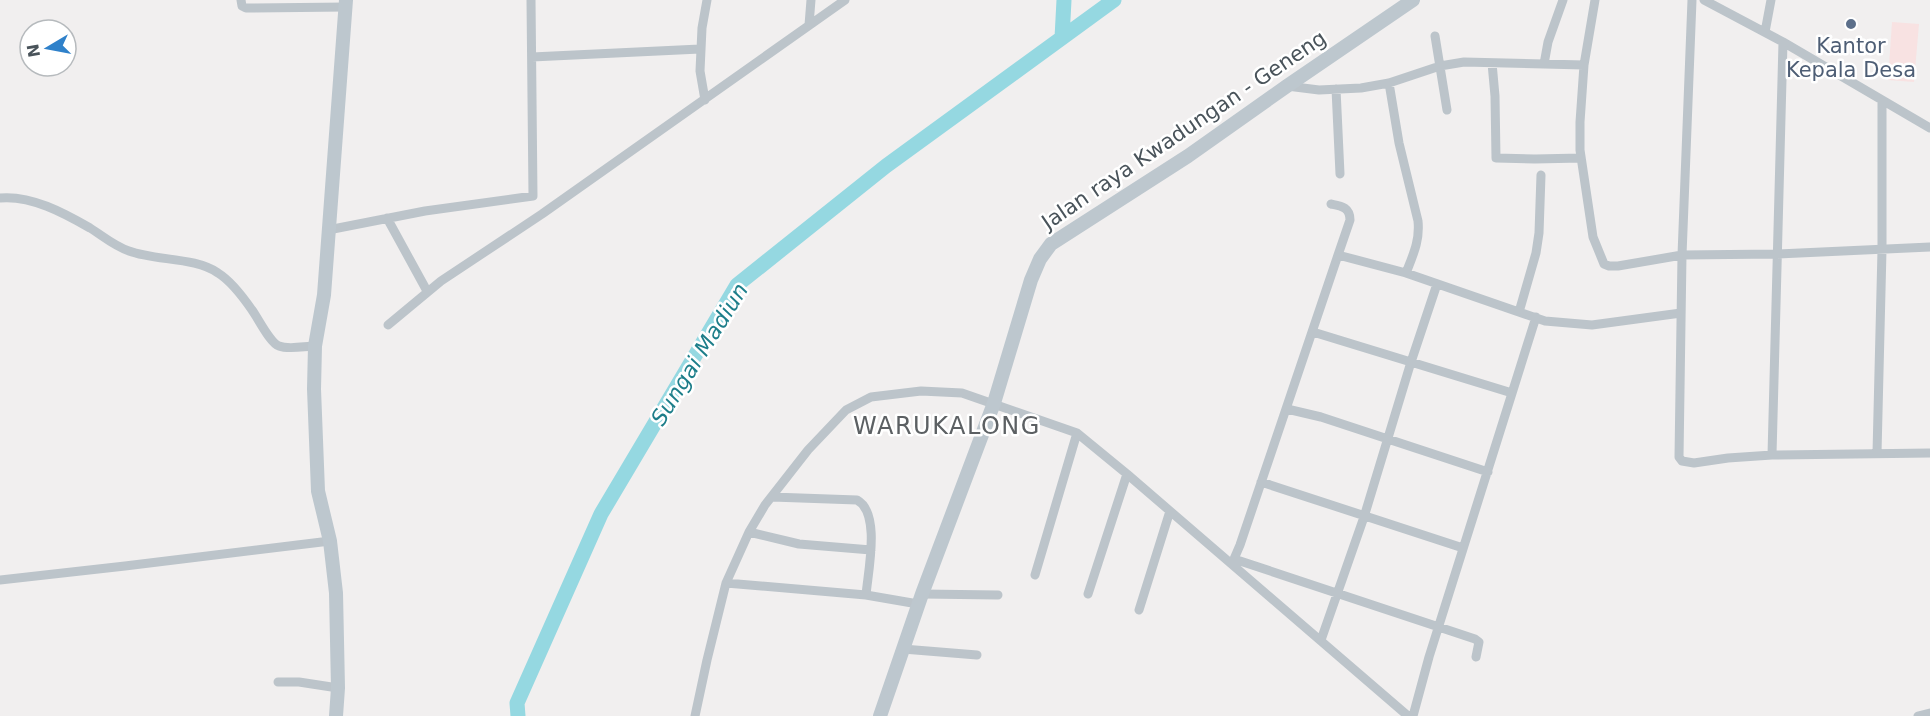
<svg xmlns="http://www.w3.org/2000/svg" width="1930" height="716" viewBox="0 0 1930 716" font-family="'DejaVu Sans',sans-serif">
  <style>
    .medical { fill: #f8e2e2 }
    .lines { fill: none; stroke-linecap: round; stroke-linejoin: round }
    .river { stroke: #95d8e1; stroke-width: 15 }
    .street { stroke: #bcc4ca; stroke-width: 9 }
    .secondary { stroke: #bdc7ce; stroke-width: 14 }
    .service-dot { fill: #5c6f8a; stroke: #fff; stroke-width: 2 }
    .labels { text-anchor: middle; stroke-width: 5; stroke-linejoin: round; paint-order: stroke }
    .service-label { font-size: 21px; fill: #4e5e75; stroke: #fff }
    .street-label { font-size: 21px; fill: #49535a; stroke: #fff }
    .water-label { font-size: 22px; font-style: italic; fill: #1d7e8a; stroke: #fff }
    .quarter-label { font-size: 24px; letter-spacing: 1.5px; fill: #5c6063; stroke: #fff }
  </style>
  <rect width="100%" height="100%" fill="#f1efef"/>
  <path class="medical" d="M1892,22l27,2 -5,58 -26,-2z"/>
  <g class="lines">
    <path class="river" d="M1062,38l2,-38
      M518,716l-1,-13 84,-189 136,-229 149,-119 228,-166"/>
    <path class="street" d="M241,0l1,6 4,2 100,-1
      M1595,0l-11,65 -4,57v28l13,87 11,27 5,2h9l64,-11 95,-1 153,-7
      M1692,0l-10,255 -3,202 3,4 12,2 34,-5 44,-3 158,-2
      M1704,0l79,42 147,86
      M809,25l2,-25
      M1765,32l6,-32
      M1435,36l12,74
      M532,57l168,-8
      M1492,63l3,33 1,62 39,1 46,-1
      M1544,64l4,-22 15,-42
      M1389,83l10,60 19,78c2,20 -5,34 -12,52
      M1287,86l32,4 42,-2 28,-5 51,-17 24,-4 120,3
      M1336,89l4,85
      M705,100l-5,-29 2,-43 5,-28
      M0,198c31,-3 64,15 90,30 13,8 24,18 39,23 27,10 66,6 89,22 13,8 25,24 34,37 6,8 18,33 27,36 10,4 26,0 36,0
      M1331,204c10,2 19,3 19,16l-12,35
      M387,218l40,73
      M328,230l97,-19 108,-15 -2,-196
      M1519,312l17,-59 3,-20 2,-58
      M388,325l53,-44 101,-67 303,-214
      M1313,332l199,61
      M1287,409l34,8 167,55
      M1877,453l5,-203v-148
      M1772,455l11,-413
      M1261,482l202,66
      M772,497l85,3c24,13 11,71 9,95
      M749,532l50,12 72,6
      M1234,559l6,-14 98,-290 68,18 139,48 47,4 89,-12
      M1232,562l2,-3 241,80 4,3 -3,15
      M1035,575l42,-142
      M0,580l125,-14 205,-25
      M726,583l140,12 52,9
      M922,594l76,1
      M1088,594l39,-120
      M1139,610l31,-99
      M1321,640l43,-123 47,-155 26,-78
      M903,649l74,6
      M278,682h21l39,6
      M695,716l12,-56 19,-77 23,-51 16,-27 43,-55 38,-40 25,-13 50,-6 41,2 115,40 50,41 281,242
      M1413,716l16,-59 107,-340
      M1918,716l12,-3"/>
    <path class="secondary" d="M336,716l2,-28 -2,-95 -6,-52 -12,-50 -4,-102 1,-43 9,-51 22,-295
      M880,716l42,-122 72,-191 37,-123 9,-21 11,-15 137,-88 99,-70 126,-86"/>
  </g>
  <circle class="service-dot" cx="1851" cy="24" r="6"/>
  <g class="labels">
    <g class="service-label">
      <text x="1851" y="53">Kantor<tspan x="1851" dy="24">Kepala Desa</tspan></text>
    </g>
    <g class="street-label">
      <text transform="translate(1184 130) rotate(-34)" y="7">Jalan raya Kwadungan - Geneng</text>
    </g>
    <g class="water-label">
      <text transform="translate(699 354) rotate(-58)" y="8">Sungai Madiun</text>
    </g>
    <g class="quarter-label">
      <text x="947" y="434">WARUKALONG</text>
    </g>
  </g>
  <g transform="translate(48 48) rotate(260)"><circle r="28" fill="#ffffff" stroke="#b6babd" stroke-width="1.5"/>
  <path d="M0-4.5L10 22L0 15L-10 22Z" fill="#2f81ca"/>
  <text y="-9" font-size="16" font-weight="bold" text-anchor="middle" fill="#49535a">N</text>
  </g>
</svg>
